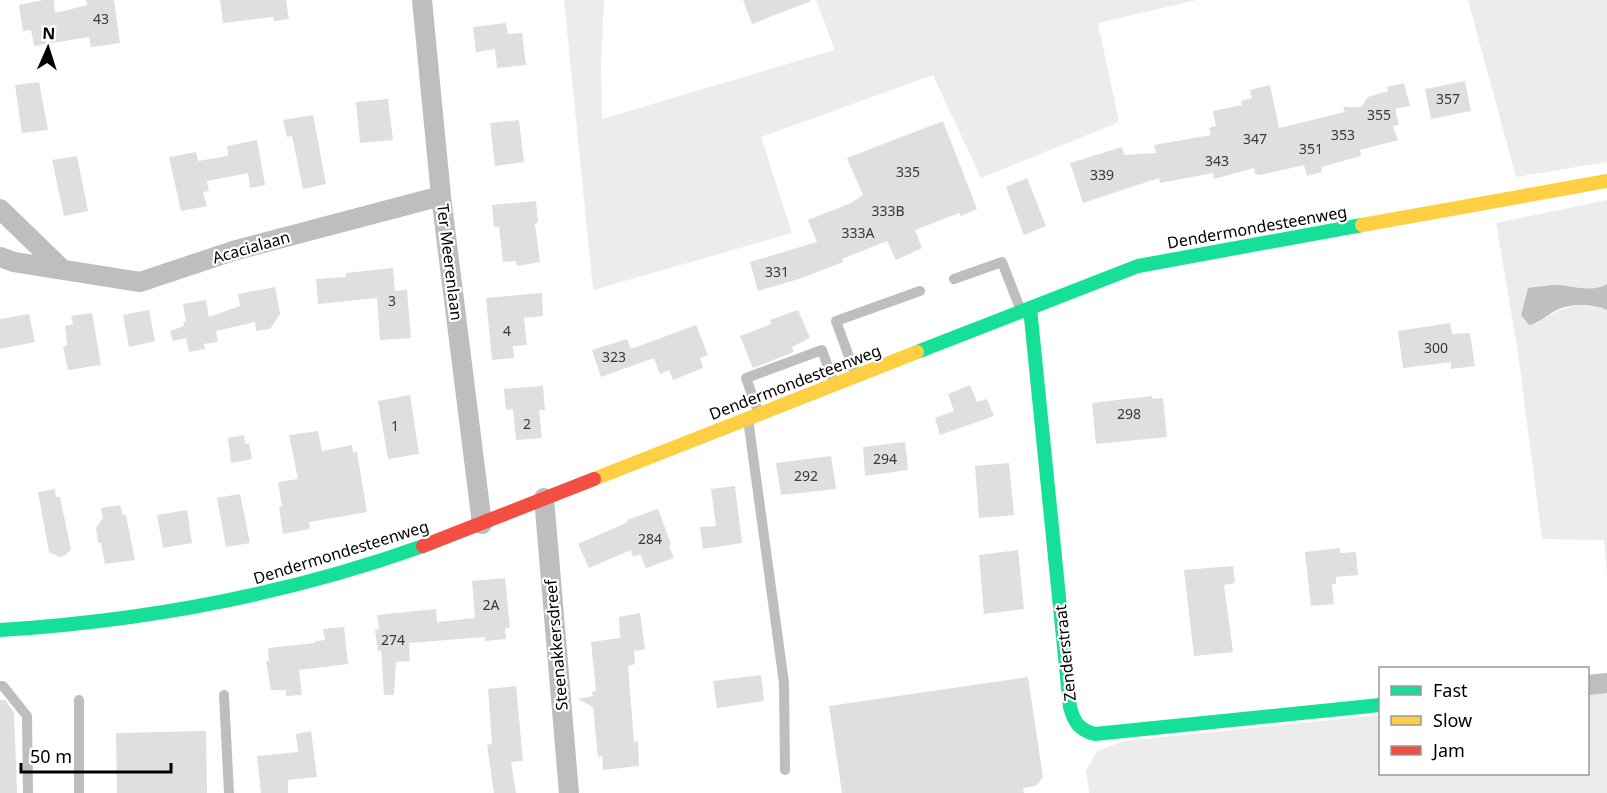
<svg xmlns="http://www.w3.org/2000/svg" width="1607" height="793" viewBox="0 0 1607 793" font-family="'Noto Sans',sans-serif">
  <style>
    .green { fill: #ececec }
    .water { fill: #bfbfbf }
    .building { fill: #dfdfdf }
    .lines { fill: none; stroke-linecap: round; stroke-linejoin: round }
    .lane { stroke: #bebebe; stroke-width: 10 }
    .street { stroke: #bebebe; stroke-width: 20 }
    .fast { stroke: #16e098; stroke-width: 14 }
    .slow { stroke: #ffcf43; stroke-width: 14 }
    .jam { stroke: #f24e42; stroke-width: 14 }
    .labels { text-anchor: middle; stroke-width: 4.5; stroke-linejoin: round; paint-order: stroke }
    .number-label { font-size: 14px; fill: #383838 }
    .street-label { font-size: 16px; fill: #000; stroke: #fff }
  </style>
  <rect width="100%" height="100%" fill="#fff"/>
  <path class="green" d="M564,0h40l-3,65 1,54 233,-69 -19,-50h381l-99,23 21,99 -138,56 -48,-103 -172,62 31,96 -199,57z
    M1468,0h139v162l-91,15z
    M1607,200v84c-15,9 -33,2 -49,1 -10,0 -20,2 -30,3l-7,27 15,9c23,-15 43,-25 71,-14v265l-3,-35 -62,-1 -24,-186 -22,-130z
    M1607,692v101h-518l-3,-22 11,-20 27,-10 256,-26v59h208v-80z"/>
  <path class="water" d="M1607,284v26c-13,-6 -35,-7 -48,-1 -11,5 -19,14 -30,16l-8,-10 7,-27c9,-1 20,-3 30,-3 16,1 34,8 49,-1z"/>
  <path class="building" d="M43,0h11l1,13 32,-8 -1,-5h28l6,43 -29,4 -2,-10 -55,9 -3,-16 -8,1 -4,-26z
    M220,0h66l3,19 -15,2 -1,-4 -50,6z
    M743,0h67l1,1 -59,23z
    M506,23l2,11 14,-1 4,32 -29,3 -2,-19 -19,3 -3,-25z
    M1465,81l6,30 -40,8 -6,-30z
    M39,82l9,48 -26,3 -7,-48z
    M1404,83l6,23 -15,3 4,16 -6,1 5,14 -38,10 1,6 -40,11 1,5 -15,4 -3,-11 -44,10 -5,-1 -1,-6 -40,11 -1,-6 -53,10 -1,-5 -76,25 -13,-40 52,-16 2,8 32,-2 -2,-8 57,-10 -2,-7 7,-2 -3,-15 29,-6 -1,-4 11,-3 -2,-8 20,-5 9,43 66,-16 -2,-5h18l7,-10 20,-6 -1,-4z
    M388,99l5,41 -33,3 -4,-41z
    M313,115l13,69 -23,5 -11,-53 -5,1 -4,-17z
    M519,120l5,42 -29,4 -5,-43z
    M943,121l34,88 -16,7 -2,-3 -44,17 7,18 -26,12 -9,-19 -45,18 1,3 -44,17 -41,12 -8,-29 67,-20 -9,-22 43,-17 12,-8 -16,-37z
    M257,140l8,45 -15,3 -2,-15 -41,8 2,10 -6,1 4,14 -26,5 -12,-54 27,-5 2,9 30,-5 -1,-10z
    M77,156l11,55 -24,5 -12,-56z
    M1027,178l19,48 -22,9 -18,-48z
    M536,201l2,21 -3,2 5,38 -23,4 -1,-5 -13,1 -4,-35h-5l-2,-22z
    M393,268l2,23 12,-1 4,48 -31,2 -3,-42 -59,6 -2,-25 30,-2v-4z
    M275,287l5,27 -10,15 -14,2 -1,-9 -39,9 2,11 -14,2 1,5 -16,3 -3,-14 -13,3 -3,-10 14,-5 -1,-4 3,-1 -3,-17 23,-4 3,17 31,-11 -2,-12z
    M542,293l1,23 -19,2 3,27 -14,1 1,12 -22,2 -6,-62z
    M149,310l6,31 -26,6 -6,-32z
    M798,310l12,28 -18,9 2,5 -41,16 -13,-32 31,-12 -1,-4z
    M92,313l9,52 -33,5 -5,-23 4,-2 -2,-19 8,-2 -2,-8z
    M29,314l6,28 -35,7v-30z
    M1450,323l2,11 18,-1 5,33 -24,3v-7l-48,6 -5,-37z
    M696,325l12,30 -8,3 3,10 -30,12 -4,-10 -9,4 -6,-16 -53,19 -9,-27 35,-11 4,10z
    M970,385l7,17 10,-3 7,17 -54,19 -5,-17 19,-7 -6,-17z
    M543,386l2,24h-6l3,28 -26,2 -3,-31 -7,1 -2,-21z
    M410,395l9,59 -31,5 -10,-58z
    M1152,396v3l11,-1 4,39 -71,7 -4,-41z
    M318,431l4,20 30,-6 1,7h4l10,60 -58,10 1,7 -27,5 -4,-27 3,-1 -4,-24 20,-3 -9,-44z
    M244,435l1,9 4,-1 3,16 -21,4 -3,-25z
    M905,442l3,28 -43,6 -2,-29z
    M831,456l5,33 -55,6 -5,-32z
    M1009,463l5,52 -35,3 -4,-52z
    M735,486l7,57 -39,6 -3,-22 16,-1 -5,-37z
    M55,489l1,8h4l11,53 -7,6 -4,1 -11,-5 -11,-60z
    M240,494l10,49 -24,4 -9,-49z
    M120,505l3,10h3l9,45 -30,4 -4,-21h-3l-2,-15 7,-10 -2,-10z
    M658,509l13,35 -2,2 5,12 -28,10 -6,-14 -7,3 -2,-7 -42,18 -11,-24 50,-22 -1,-2z
    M187,510l5,33 -29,5 -6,-33z
    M1340,548v5l16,-1 2,23 -22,2v7h-4l2,20 -23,2 -6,-54z
    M1018,550l6,59 -40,5 -5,-59z
    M1233,566l2,17 -11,2 9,67 -39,4 -10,-86z
    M505,578l5,50h-5l1,11 -21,2v-4l-76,6 1,18 -14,1 -2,33h-10l-3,-45 -3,1 -3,-21 4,-1 -2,-14 59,-6 1,13 38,-4 -3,-37z
    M640,613l5,36 -11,2 1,13 -7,2 6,76 4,-1 1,25 -36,4 -1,-14 -4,1 -5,-50 -15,-8 15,-3 -1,-4 4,-1 -5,-49 29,-4 -1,-21z
    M344,627l4,37 -49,6 3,25 -16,1v-6h-15l-5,-29h3l-1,-13 47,-5v-2l10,-1 -2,-11z
    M761,675l3,26 -47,7 -4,-27z
    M1028,677l15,100 -7,9 -13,2 1,5h-182l-13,-87z
    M516,686l7,75 -12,1 5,31h-22l-7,-48 5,-1 -4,-55z
    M0,700h5l9,12 3,81h-17z
    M206,731l1,62h-90l-1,-60z
    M311,731l6,46 -29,3v13h-27l-4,-37 41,-4 -2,-18z"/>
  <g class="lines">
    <path class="lane" d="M954,279l48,-17 19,49
      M856,376l-20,-55 84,-30
      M759,414l-13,-36 76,-28 12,34
      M748,419l36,264 1,87
      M0,686h3l24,30 1,77
      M224,695l5,98
      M79,793v-93"/>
    <path class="street" d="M422,0l19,196 41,328
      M0,209l62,60
      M0,257l14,5 126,20 93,-31 208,-55
      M544,498l25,295
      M1588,685l19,-2"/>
    <path class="fast" d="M1030,308l40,399c4,15 9,23 25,27l285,-29
      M917,352l221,-86 224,-41
      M0,630c145,-9 286,-35 423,-84"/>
    <path class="slow" d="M1362,225l245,-44
      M594,479l323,-127"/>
    <path class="jam" d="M423,546l171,-67"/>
  </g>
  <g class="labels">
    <g class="number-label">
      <text x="101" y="24">43</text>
      <text x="1448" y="104">357</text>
      <text x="1379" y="120">355</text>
      <text x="1343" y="140">353</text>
      <text x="1255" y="144">347</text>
      <text x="1311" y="154">351</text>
      <text x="1217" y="166">343</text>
      <text x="908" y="177">335</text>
      <text x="1102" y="180">339</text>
      <text x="888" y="216">333B</text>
      <text x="858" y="238">333A</text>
      <text x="777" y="277">331</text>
      <text x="392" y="306">3</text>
      <text x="507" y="336">4</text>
      <text x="1436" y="353">300</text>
      <text x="614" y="362">323</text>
      <text x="1129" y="419">298</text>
      <text x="527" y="429">2</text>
      <text x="395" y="431">1</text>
      <text x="885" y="464">294</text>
      <text x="806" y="481">292</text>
      <text x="650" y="544">284</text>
      <text x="491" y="610">2A</text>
      <text x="393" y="645">274</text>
    </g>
    <g class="street-label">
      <text transform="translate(1257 227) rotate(-10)" y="6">Dendermondesteenweg</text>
      <text transform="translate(251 247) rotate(-16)" y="6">Acacialaan</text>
      <text transform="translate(450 262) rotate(83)" y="6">Ter Meerenlaan</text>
      <text transform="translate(795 382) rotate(-21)" y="6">Dendermondesteenweg</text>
      <text transform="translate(341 552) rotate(-17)" y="6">Dendermondesteenweg</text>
      <text transform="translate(556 645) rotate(-95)" y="6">Steenakkersdreef</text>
      <text transform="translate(1065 653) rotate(-96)" y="6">Zenderstraat</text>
    </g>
  </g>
  <rect x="1379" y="667" width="210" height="108" fill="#ffffff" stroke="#999999" stroke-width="1.5"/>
  <rect x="1391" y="686" width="30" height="9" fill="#16e098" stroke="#999999" stroke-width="1.5"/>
  <text x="1433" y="697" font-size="18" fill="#000000">Fast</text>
  <rect x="1391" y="716" width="30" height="9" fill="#ffcf43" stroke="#999999" stroke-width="1.5"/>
  <text x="1433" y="727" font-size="18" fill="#000000">Slow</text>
  <rect x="1391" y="746" width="30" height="9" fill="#f24e42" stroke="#999999" stroke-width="1.5"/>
  <text x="1433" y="757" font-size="18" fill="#000000">Jam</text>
  <g transform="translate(48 48) rotate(3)" stroke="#ffffff" stroke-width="4.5" paint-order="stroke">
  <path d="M0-4.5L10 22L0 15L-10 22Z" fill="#000000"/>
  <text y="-9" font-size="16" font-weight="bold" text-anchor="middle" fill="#000000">N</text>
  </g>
  <path d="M21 763v9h150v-9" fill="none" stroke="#000000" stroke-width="3"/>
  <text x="30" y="763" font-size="18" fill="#000000" stroke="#ffffff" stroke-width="4.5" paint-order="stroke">50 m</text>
</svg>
